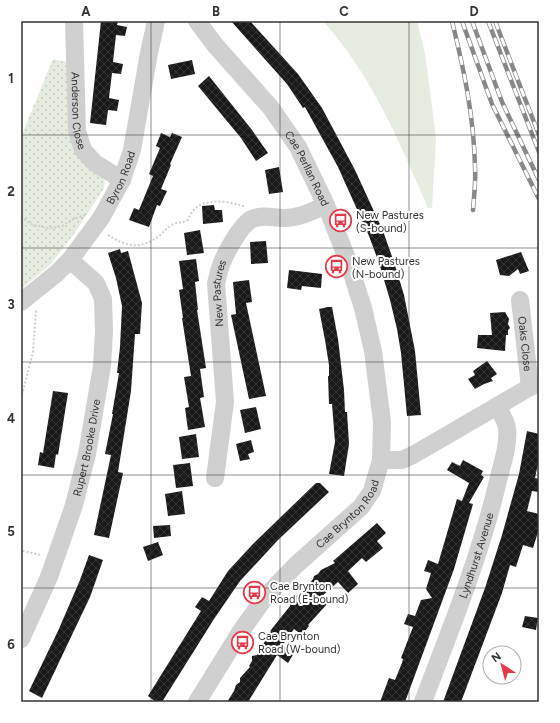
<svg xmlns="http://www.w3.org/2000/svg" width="560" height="723" viewBox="0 0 560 723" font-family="Figtree,sans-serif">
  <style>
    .grass { fill: url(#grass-dots) }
    .garden { fill: #e6ecdf }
    .building { fill: url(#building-cross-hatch) }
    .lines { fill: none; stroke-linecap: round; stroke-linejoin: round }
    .path { stroke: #cdcdcd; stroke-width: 2; stroke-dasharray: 2 2; stroke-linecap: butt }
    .minor { stroke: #d0d0d0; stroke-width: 18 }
    .rail-casing { stroke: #888; stroke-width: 4.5 }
    .rail { stroke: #fff; stroke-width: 3; stroke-dasharray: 9; stroke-linecap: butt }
    .grid { fill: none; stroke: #333; stroke-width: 1; stroke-opacity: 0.55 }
    .labels { text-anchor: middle; stroke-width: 4; stroke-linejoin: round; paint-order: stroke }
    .street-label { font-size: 11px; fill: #333; stroke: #fff }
    .poi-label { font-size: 11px; fill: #333; stroke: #fff; text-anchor: start }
    .neatline { fill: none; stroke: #333; stroke-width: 1.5 }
    .grid-label { font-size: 13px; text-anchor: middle; font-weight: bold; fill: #333 }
  </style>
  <defs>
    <pattern id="grass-dots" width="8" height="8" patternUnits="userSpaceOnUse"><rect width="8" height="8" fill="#e6ecdf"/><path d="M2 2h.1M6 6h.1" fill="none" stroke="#c6cbc0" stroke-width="1.8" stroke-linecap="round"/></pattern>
    <pattern id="building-cross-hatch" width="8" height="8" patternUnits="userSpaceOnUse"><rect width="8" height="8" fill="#1a1a1a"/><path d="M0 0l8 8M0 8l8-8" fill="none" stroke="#333"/></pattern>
  </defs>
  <rect width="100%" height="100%" fill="#fff"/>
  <path class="grass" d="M53,59l17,4v64l35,55 -1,6 -30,46 -25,32 -28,23v-152z"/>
  <path class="garden" d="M323,21h94l8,33 11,83 -4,71h-4c-29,-67 -55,-131 -105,-187z"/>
  <path class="building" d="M101,21h17l-1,4 10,2 -2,9 -9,-1 -3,27 10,2 -2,10 -9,-1 -3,25 10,2 -2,11 -9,-1 -2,15 -16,-2z
    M231,21h19l48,53 24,34 33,62 28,61 11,31 10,33 11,56 6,64 -14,1 -6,-63 -4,-24 -7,-29 -11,-37 -10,-27 -31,-69 -33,-60 -2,1 -16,-24z
    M192,60l3,14 -24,5 -3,-14z
    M209,76l43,54 16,23 -12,8 -15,-23 -43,-52z
    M161,133l9,4 2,-4 10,4 -12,27 1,1 -10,24 6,2 -7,15 -3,-1 -8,22 -20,-7 5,-12 5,2 14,-34 -4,-2 11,-26 -4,-2z
    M279,167l4,25 -14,2 -4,-24z
    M214,205l1,5h7l1,12 -20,2 -1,-18z
    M200,230l4,23 -17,2 -3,-22z
    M266,241l2,22 -17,1 -1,-22z
    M120,249l1,4 7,-2 14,52 -2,31h-5l-4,57 -13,81 5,1 -14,65 -15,-3 17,-80 -6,-1 8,-40h-1l7,-41h-2l3,-26 2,-41 -6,-28 -8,-25z
    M521,252l8,19 -9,3 -2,-5 -9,7 -9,-1 -4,-15z
    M196,259l3,22 -4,1 3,28h-1l9,58 -6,1 4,28 -4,1 5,29 -17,3 -3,-22 4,-1 -5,-30 7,-1 -9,-58h1l-4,-28 4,-1 -4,-28z
    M289,270l33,4 -1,14 -19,-2 -1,4 -14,-2z
    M249,280l3,22 -6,1 20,93 -17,3 -18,-84 5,-1 -3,-32z
    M328,307h4l6,32 6,51 1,22h2l2,32 -5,32 -15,-2 6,-32 -3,-38h-3l-1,-28h1v-11l-4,-25 -6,-31z
    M505,312l4,7 -1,5 2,4 -2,2v5h-2l-1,16 -28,-3 1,-13h14l-2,-22z
    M487,361l10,13 -6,4 2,3 -9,3 -9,5 -7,-10 7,-4 -2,-4z
    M53,391l15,2 -10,62 -2,-1 -2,14 -16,-3 2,-13 3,1z
    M256,407l5,22 -16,4 -5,-23z
    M527,431l12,3v25l-4,19 4,1v13l-7,-1 -5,20 12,3v15l-6,19 -10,-3 -7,22 -6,-2 -8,28 -41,109h-18l42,-114 17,-53 17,-61z
    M196,434l3,23 -17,2 -3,-22z
    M251,440l3,12 -6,2 2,5 -10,2 -4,-17z
    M463,460l20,11 -2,4 3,2 -15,26 4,1 -19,65 -49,133h-25l9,-24 6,2 7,-17 1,-4 -2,-1 12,-31 -9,-3 4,-10 7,2 6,-16 11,-2 -6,-9 5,-16 -7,-2 4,-11 10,4 19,-65 5,2 7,-18 -22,-13 5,-8 8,4z
    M190,463l3,23 -17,2 -3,-23z
    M316,483h4l9,9 -51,48 -38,41 -26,38 -52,83h-6l-8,-6 53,-85 -6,-4 7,-10 7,4 19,-30 25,-27z
    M182,491l3,23 -17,2 -3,-22z
    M377,523l9,10 -9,8 6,7 -17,14 -4,-4 -14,13 10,13 -10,9 -10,-11 -16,14 6,7 -20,22 1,1 -7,9 -8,-6 -12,17 12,7 -6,10 -11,-8 -29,47h-21l7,-11 2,-6 4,-3v-4l10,-11 -1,-1 3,-5v-5l5,-1 1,-7 4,-2 8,-13 1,-3 19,-24v-3l4,-3 2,-4 4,-2 10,-11 3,-4 1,-3 4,-2 3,-4 14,-7 -2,-2z
    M170,525l1,11 -17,2 -1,-12z
    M158,542l5,13 -15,6 -5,-14z
    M89,555l14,5 -13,37 -48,101 -13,-7 29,-60 22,-51z
    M525,616l13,2 -2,12 -14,-3z"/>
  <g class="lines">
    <path class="path" d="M21,217l12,8 15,3 13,-1 10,-7 14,-5
      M108,235c19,12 32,15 51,1 5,-4 9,-10 15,-12 5,-3 7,0 14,-4 8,-24 36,-20 55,-14l1,1
      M21,399l12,-47 3,-42
      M21,547l2,4 18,4"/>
    <g class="minor">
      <path id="s1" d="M74,21l3,110 6,19 12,13 27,17"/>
      <path id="s2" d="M197,21l18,24 56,63 27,39 28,58 22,56 15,47 10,43 9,71 -1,38"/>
      <path id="s3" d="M520,300l10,87"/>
      <path id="s4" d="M21,302l36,-29 13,-13 31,-42 21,-38 10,-30 17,-97 7,-32"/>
      <path id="s5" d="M215,478l10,-76 -9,-119c2,-6 3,-13 5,-18 4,-11 20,-41 31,-46 11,-5 21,-1 33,-1 15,0 27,-7 41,-13"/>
      <path id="s6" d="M21,639l28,-62 25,-72 13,-51 15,-88 2,-35 -1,-32 -7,-16 -26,-23"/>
      <path id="s7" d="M197,702l44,-71 25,-35 30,-31 65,-58 11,-16 9,-31h21l11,-5 117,-68 9,-3"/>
      <path id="s8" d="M423,702c27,-72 56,-142 74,-217 4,-18 12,-38 10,-57 -1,-7 -6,-15 -10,-22"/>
    </g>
    <defs>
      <path id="rail" d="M452,21c12,49 22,96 23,146 1,14 -1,29 -2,43
        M462,21l30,83 47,95
        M472,21l30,81 37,78
        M488,21l51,131
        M495,21l44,114"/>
    </defs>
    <use href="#rail" class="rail-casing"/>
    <use href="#rail" class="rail"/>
  </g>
  <path class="grid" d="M151,21v681M280,21v681M409,21v681M21,135h518M21,248h518M21,362h518M21,475h518M21,588h518"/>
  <defs>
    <symbol id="bus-ring" viewBox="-11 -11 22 22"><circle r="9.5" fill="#fff" stroke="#e63946" stroke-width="1.5"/><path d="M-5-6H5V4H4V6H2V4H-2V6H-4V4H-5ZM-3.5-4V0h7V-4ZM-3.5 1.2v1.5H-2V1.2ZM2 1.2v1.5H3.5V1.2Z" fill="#e63946"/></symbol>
  </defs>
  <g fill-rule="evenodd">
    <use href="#bus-ring" x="328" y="208" width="25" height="25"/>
    <use href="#bus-ring" x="324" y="254" width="25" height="25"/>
    <use href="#bus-ring" x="242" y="580" width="25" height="25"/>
    <use href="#bus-ring" x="230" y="630" width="25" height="25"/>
  </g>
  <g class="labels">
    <g class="street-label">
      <text dy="4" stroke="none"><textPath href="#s1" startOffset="90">Anderson Close</textPath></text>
      <text dy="4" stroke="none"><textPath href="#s2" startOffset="185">Cae Perllan Road</textPath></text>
      <text dy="4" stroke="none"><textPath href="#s4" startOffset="162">Byron Road</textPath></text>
      <text dy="4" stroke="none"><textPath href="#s5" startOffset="186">New Pastures</textPath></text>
      <text dy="4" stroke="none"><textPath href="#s3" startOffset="44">Oaks Close</textPath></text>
      <text dy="4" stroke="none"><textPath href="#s6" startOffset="203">Rupert Brooke Drive</textPath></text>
      <text dy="4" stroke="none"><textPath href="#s7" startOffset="243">Cae Brynton Road</textPath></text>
      <text dy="4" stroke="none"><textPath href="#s8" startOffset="156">Lyndhurst Avenue</textPath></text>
    </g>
    <g class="poi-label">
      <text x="356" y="219">New Pastures<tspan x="356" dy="13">(S-bound)</tspan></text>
      <text x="352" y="265">New Pastures<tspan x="352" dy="13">(N-bound)</tspan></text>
      <text x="270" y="590">Cae Brynton<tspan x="270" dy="13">Road (E-bound)</tspan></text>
      <text x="258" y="640">Cae Brynton<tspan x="258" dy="13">Road (W-bound)</tspan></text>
    </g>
  </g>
  <rect width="560" height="723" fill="none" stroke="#ffffff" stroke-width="44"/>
  <g transform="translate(502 665) rotate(324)"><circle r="19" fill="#ffffff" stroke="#adadad"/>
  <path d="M0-3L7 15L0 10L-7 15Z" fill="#e63946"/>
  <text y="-6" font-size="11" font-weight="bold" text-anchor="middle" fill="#333333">N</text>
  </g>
  <rect x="22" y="22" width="516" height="679" class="neatline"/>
  <g class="grid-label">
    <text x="86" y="16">A</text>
    <text x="216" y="16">B</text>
    <text x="344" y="16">C</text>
    <text x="474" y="16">D</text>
    <text x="11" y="83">1</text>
    <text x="11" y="196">2</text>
    <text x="11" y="309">3</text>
    <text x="11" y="423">4</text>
    <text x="11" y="536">5</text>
    <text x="11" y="649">6</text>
  </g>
</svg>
